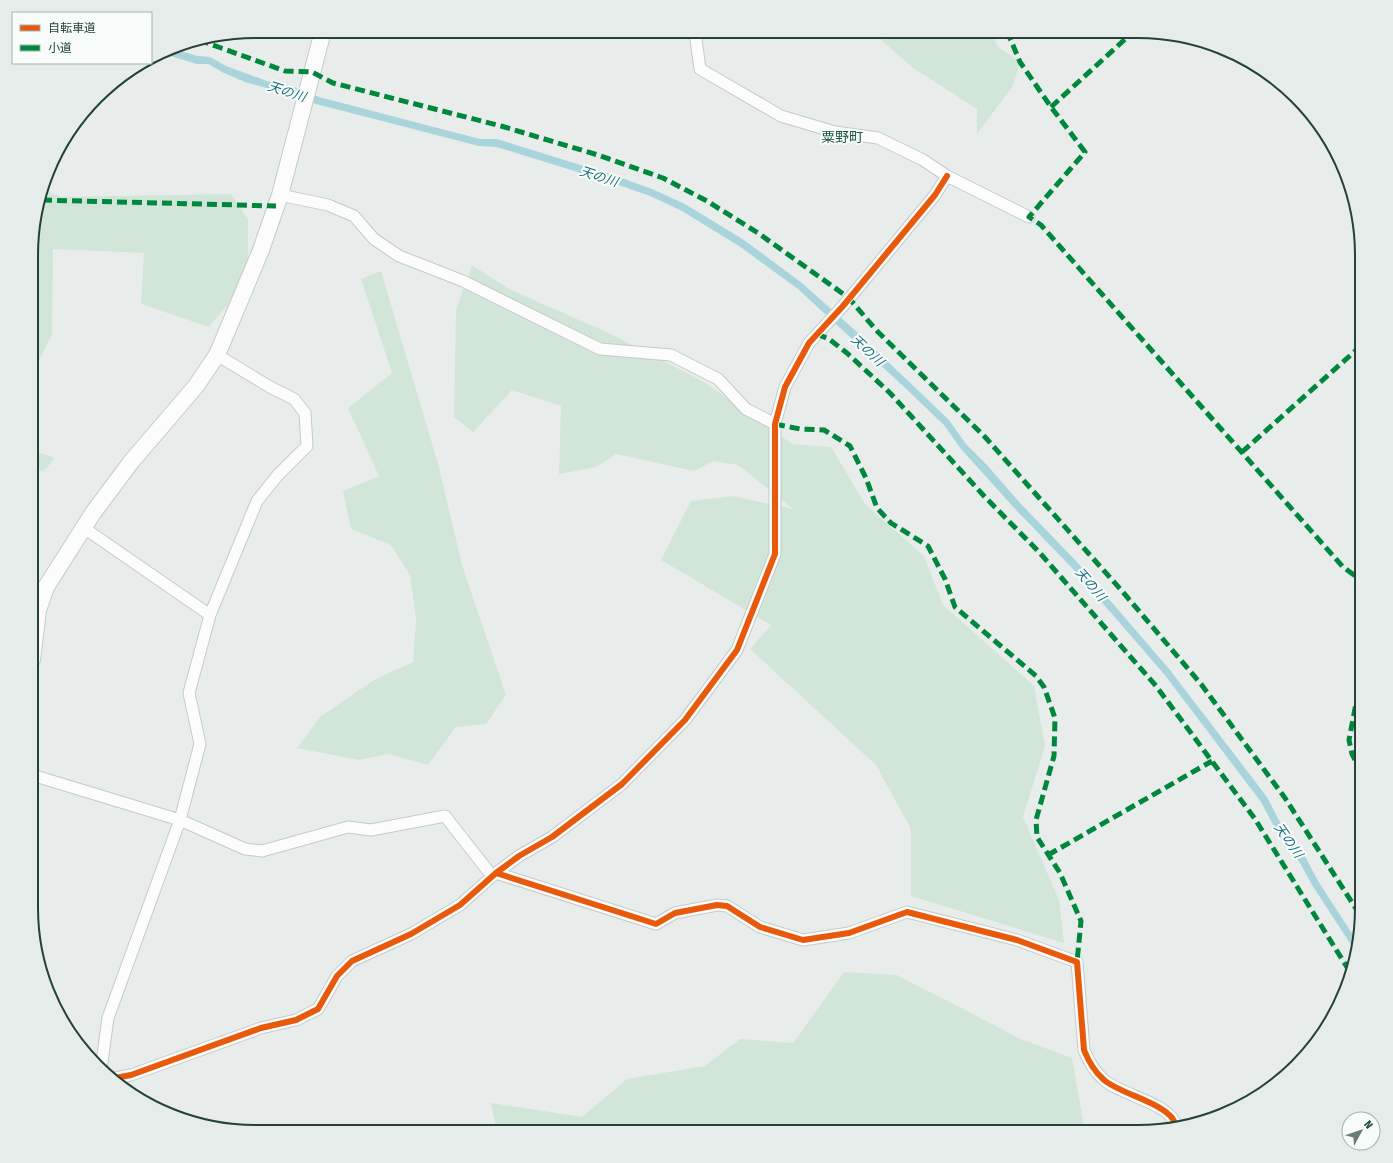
<svg xmlns="http://www.w3.org/2000/svg" width="1393" height="1163" viewBox="0 0 1393 1163" font-family="'Fira Sans Condensed','Noto Sans JP',sans-serif">
  <style>
    .green { fill: #d1e6d8 }
    .water { fill: #a9d4db }
    .lines { fill: none; stroke-linecap: round; stroke-linejoin: round }
    .street-casing { stroke: #c5cac8; stroke-width: 13 }
    .secondary-casing { stroke: #c3cbc8; stroke-width: 18 }
    .street { stroke: #fcfcfc; stroke-width: 11 }
    .secondary { stroke: #fcfcfc; stroke-width: 16 }
    .quiet { stroke: #00873e; stroke-width: 5; stroke-dasharray: 10 5; stroke-linecap: butt }
    .cycleway-casing { stroke: #f7fbf9; stroke-width: 8 }
    .cycleway { stroke: #e8590c; stroke-width: 6 }
    .labels { text-anchor: middle; stroke-width: 4; stroke-linejoin: round; paint-order: stroke }
    .water-label { font-size: 13px; font-style: italic; fill: #1c6f80; stroke: #f7fbf9 }
    .quarter-label { font-size: 14px; fill: #1f5548; stroke: #f7fbf9 }
    .rim { fill: none; stroke: #24423a; stroke-width: 2 }
  </style>
  <rect width="100%" height="100%" fill="#e8edeb"/>
  <path class="green" d="M824,31h166l8,16 22,15 -7,24 -36,48v-25l-64,-41 -33,-29z
    M45,191l17,6 169,-3 17,25v61l-39,47 -68,-23 3,-51 -91,-4 -1,86 -19,37v-146z
    M472,265l37,24 102,45 93,48 88,62 39,3 34,57 59,52 19,49 91,81 11,60 -22,71 36,83 5,43 -153,-47v-67l-35,-64 -126,-116 21,-24 -110,-65 30,-59 41,-5 61,13 -55,-44 -25,-4 -19,10 -78,-17 -20,13 -37,7 2,-68 -49,-16 -39,42 -19,-15 2,-107z
    M381,271l58,196 23,98 44,130 -20,29 -30,3 -28,38 -40,-11 -29,6 -62,-12 23,-31 54,-37 39,-18 3,-42 -6,-45 -19,-30 -40,-16 -8,-38 36,-15 -31,-68 44,-35 -31,-94z
    M32,450l23,8 -12,14 -11,-6z
    M844,972l53,3 124,64 51,19 13,74h-559l-30,-3 -5,-26 91,14 45,-38 78,-13 35,-27 53,4z"/>
  <path class="water" d="M173,49l25,7 12,1 16,9 41,15 27,6 25,10 161,42h17l116,36 39,14 33,15 59,36 58,43 56,50 91,87 17,24 20,20 35,40 56,58 93,108 97,127 16,31 23,30 12,23 39,60 -2,10 -43,-66 -12,-22 -23,-31 -16,-30 -97,-128 -92,-106 -56,-58 -55,-61 -17,-24 -42,-40 -104,-96 -59,-43 -57,-35 -32,-15 -40,-14 -97,-30 -17,-5 -17,-1 -163,-42 -24,-9 -47,-13 -21,-9 -16,-9h-11l-33,-10z"/>
  <g class="lines">
    <defs>
      <path id="street" d="M692,31l4,8 4,30 81,47 54,16 43,6 45,22 24,16 82,41
        M280,195l48,10 26,11 20,23 25,17 64,25 137,68 71,6 47,24 28,30 29,15
        M84,528l126,87 -21,78 11,51 -20,76 -72,198 -7,51
        M210,615l47,-114 20,-25 30,-30 -2,-33 -11,-14 -24,-12 -53,-32
        M32,775l148,45 65,29 17,2 86,-24 23,3 74,-14 47,60
        M496,873l160,51 19,-11 42,-8 10,1 33,21 43,13 46,-7 58,-21 110,28 60,22 7,88c4,10 10,21 19,29 15,15 68,25 72,45
        M115,1078l16,-3 130,-47 35,-8 22,-11 19,-33 15,-15 59,-27 49,-29 36,-32 23,-17 33,-19 70,-53 63,-64 52,-70 38,-96v-130l10,-37 24,-44 34,-37 92,-111 12,-19"/>
      <path id="secondary" d="M32,660l6,-50 8,-23 47,-74 38,-51 65,-76 21,-31 44,-105 19,-55 43,-164"/>
    </defs>
    <use href="#street" class="street-casing"/>
    <use href="#secondary" class="secondary-casing"/>
    <use href="#street" class="street"/>
    <use href="#secondary" class="secondary"/>
    <path class="quiet" d="M1007,31l13,31 31,45 34,45 -56,65 12,8 302,342 11,8 8,-3
      M199,40l86,31 27,1 21,11 168,43 97,29 65,23 44,23 51,32 91,65 27,32 109,107 137,154 79,93 84,114 77,120
      M1051,107l83,-76
      M42,200l234,6
      M817,334l12,5 18,14 43,40 95,104 54,55 117,134 99,133 95,153
      M775,424l25,5 24,1 26,16 16,32 11,30 14,15 37,23 17,33 10,28 81,69 8,11 11,31 -1,38 -18,64 1,17 23,36 21,48 -4,41
      M1242,452l120,-107
      M1362,773l-10,-19 -3,-14 13,-68
      M1048,855l164,-94"/>
    <defs>
      <path id="cycleway" d="M496,873l160,51 19,-11 42,-8 10,1 33,21 43,13 46,-7 58,-21 110,28 60,22 7,88c4,10 10,21 19,29 15,15 68,25 72,45
        M115,1078l16,-3 130,-47 35,-8 22,-11 19,-33 15,-15 59,-27 49,-29 36,-32 23,-17 33,-19 70,-53 63,-64 52,-70 38,-96v-130l10,-37 24,-44 34,-37 92,-111 12,-19"/>
    </defs>
    <use href="#cycleway" class="cycleway-casing"/>
    <use href="#cycleway" class="cycleway"/>
  </g>
  <g class="labels">
    <g class="water-label">
      <text transform="translate(287 91) rotate(18)" y="5">天の川</text>
      <text transform="translate(599 176) rotate(18)" y="5">天の川</text>
      <text transform="translate(868 350) rotate(43)" y="5">天の川</text>
      <text transform="translate(1091 584) rotate(49)" y="5">天の川</text>
      <text transform="translate(1289 840) rotate(55)" y="5">天の川</text>
    </g>
    <g class="quarter-label">
      <text x="842" y="142">粟野町</text>
    </g>
  </g>
  <path d="M0 0H1393V1163H0ZM255 38H1138A217 217 0 0 1 1355 255V908A217 217 0 0 1 1138 1125H255A217 217 0 0 1 38 908V255A217 217 0 0 1 255 38Z" fill="#e6ecea" fill-rule="evenodd"/>
  <path class="rim" d="M255 38H1138A217 217 0 0 1 1355 255V908A217 217 0 0 1 1138 1125H255A217 217 0 0 1 38 908V255A217 217 0 0 1 255 38Z"/>
  <rect x="12" y="12" width="140" height="52" fill="#f7fbf9" stroke="#a3b1ad"/>
  <rect x="20" y="25" width="20" height="6" fill="#e8590c" stroke="#a3b1ad"/>
  <text x="48" y="32" font-size="12" fill="#24423a">自転車道</text>
  <rect x="20" y="45" width="20" height="6" fill="#00873e" stroke="#a3b1ad"/>
  <text x="48" y="52" font-size="12" fill="#24423a">小道</text>
  <g transform="translate(1361 1131) rotate(50)"><circle r="19" fill="#f7fbf9" stroke="#a3b1ad"/>
  <path d="M0-3L7 15L0 10L-7 15Z" fill="#697e78"/>
  <text y="-6" font-size="11" font-weight="bold" text-anchor="middle" fill="#24423a">N</text>
  </g>
</svg>
